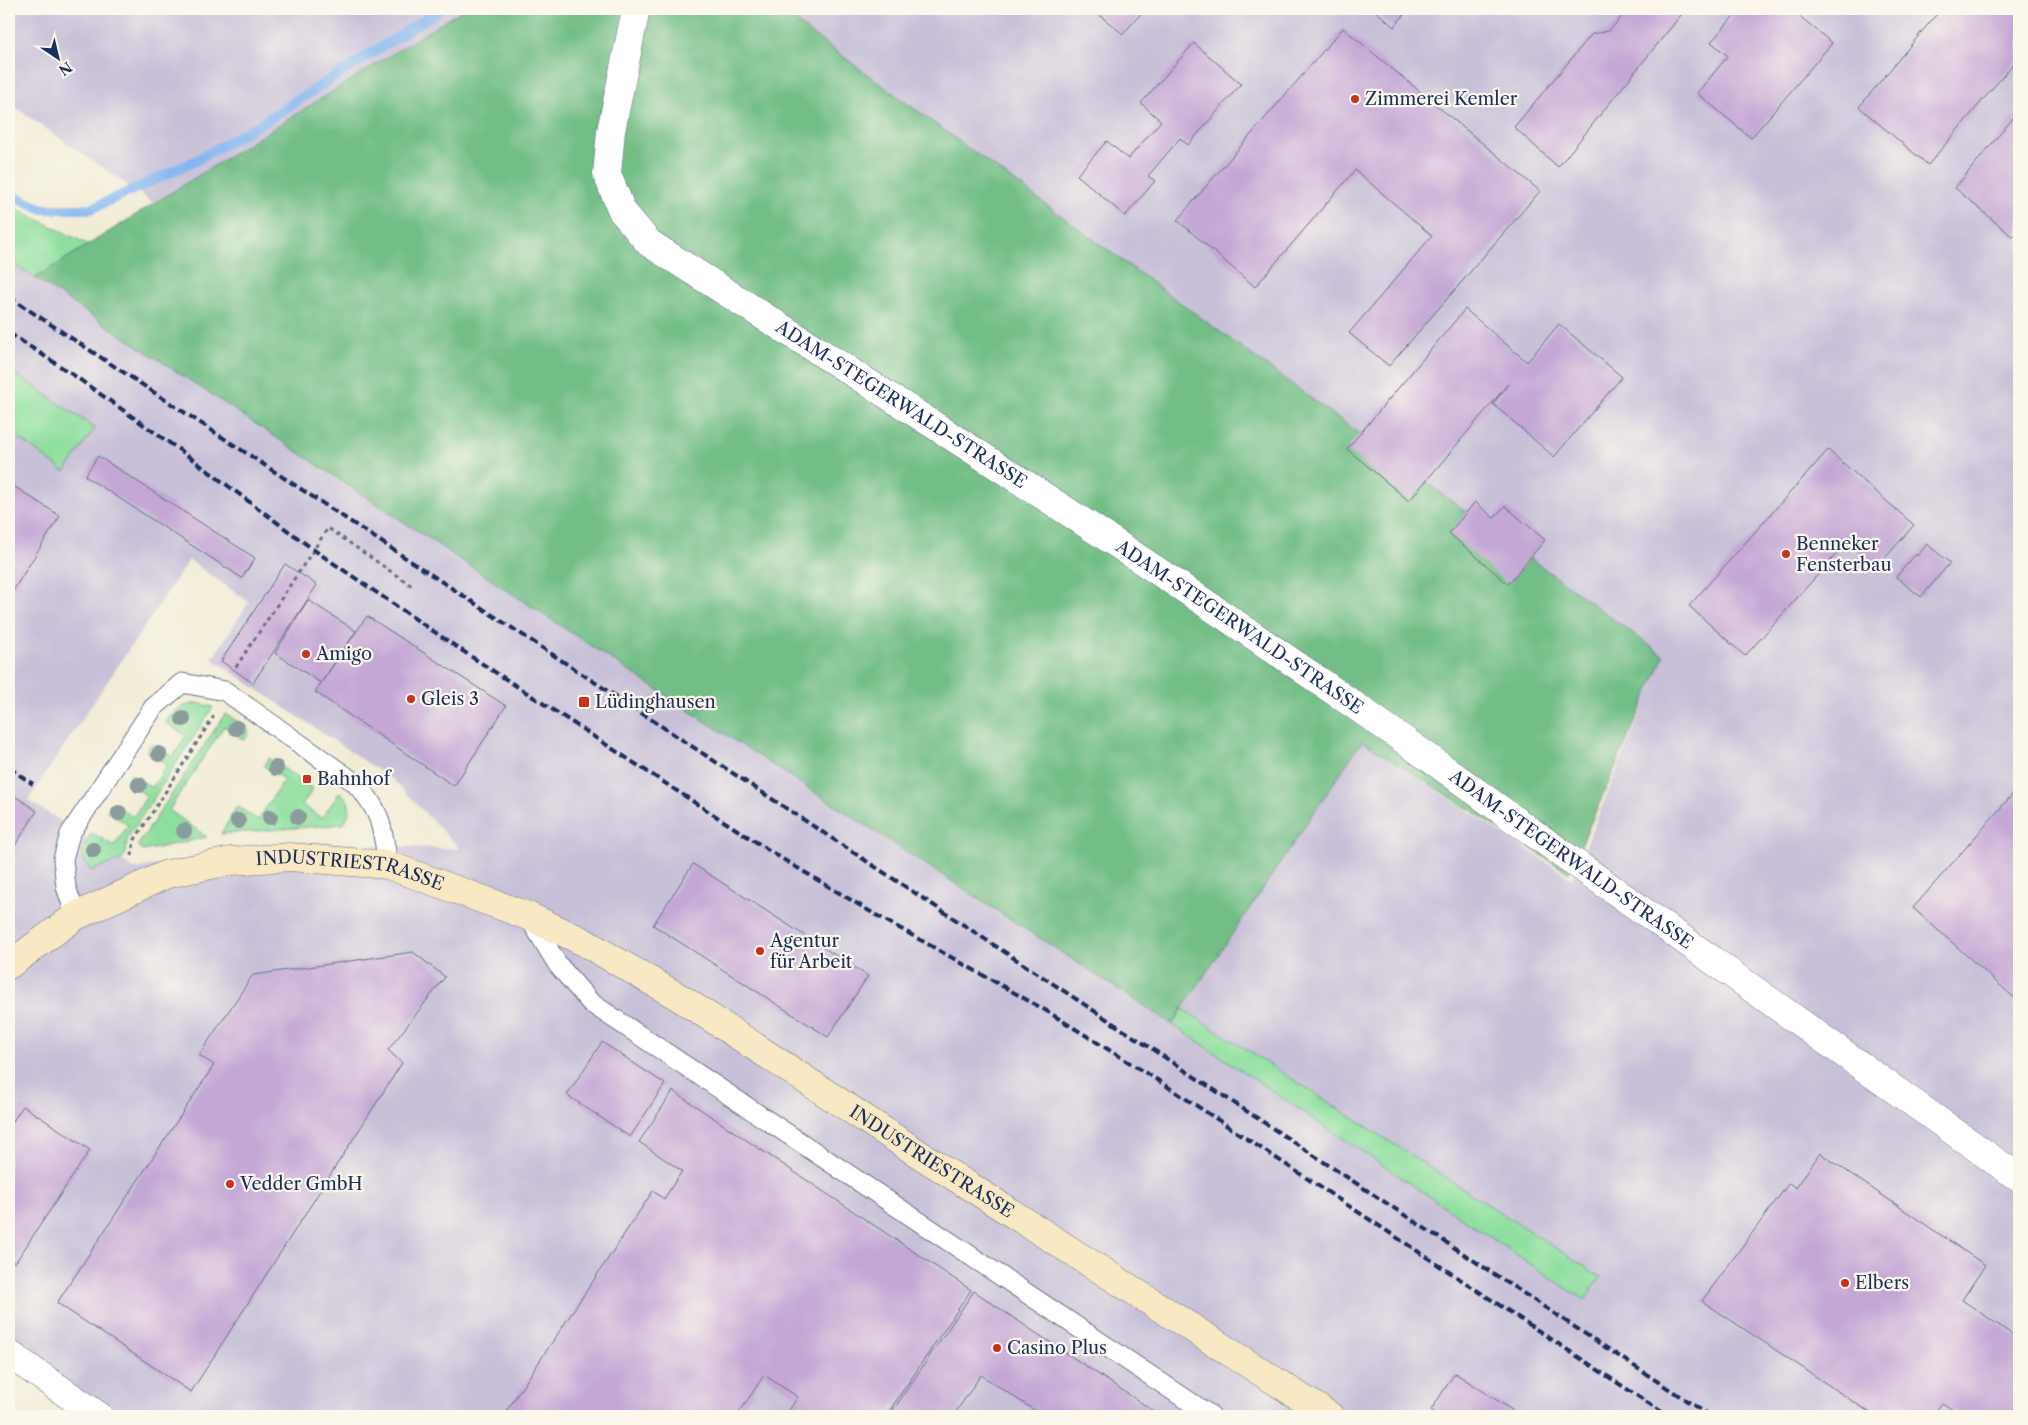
<svg xmlns="http://www.w3.org/2000/svg" width="2028" height="1425" viewBox="0 0 2028 1425" font-family="'Libre Caslon Text',serif">
  <style>
    .industrial { fill: #c7c0d8; fill-rule: evenodd }
    .green { fill: #8edf9f; stroke: #54877e }
    .forest { fill: #72be86; stroke: #467672 }
    .lines { fill: none; stroke-linecap: round; stroke-linejoin: round }
    .stream { stroke: #82b6f0; stroke-width: 10 }
    .building { fill: #c4a7d5 }
    .lane-casing { stroke: #667187; stroke-width: 21 }
    .street-casing { stroke: #667187; stroke-width: 29 }
    .secondary-casing { stroke: #667187; stroke-width: 29 }
    .path { stroke: #667187; stroke-width: 3; stroke-dasharray: 4 4; stroke-linecap: butt }
    .lane { stroke: #fff; stroke-width: 19 }
    .street { stroke: #fff; stroke-width: 28 }
    .secondary { stroke: #f8e8c3; stroke-width: 28 }
    .rail { stroke: #1b2f5e; stroke-width: 4; stroke-dasharray: 8 4; stroke-linecap: butt }
    .tree { fill: #8b9c9c }
    .poi-dot { fill: #c8321e; stroke: #fbf7ec; stroke-width: 2 }
    .labels { text-anchor: middle; stroke-width: 4.5; stroke-linejoin: round; paint-order: stroke }
    .poi-label { font-size: 18px; fill: #1b2f5e; stroke: #fbf7ec; text-anchor: start }
    .street-label { font-size: 18px; fill: #1b2f5e; stroke: #fbf7ec }
  </style>
  <rect width="100%" height="100%" fill="#fbf7ec"/>
  <filter id="ink" filterUnits="userSpaceOnUse"><feTurbulence type="fractalNoise" baseFrequency=".02" numOctaves="2"/><feDisplacementMap in="SourceGraphic" scale="10" xChannelSelector="R" yChannelSelector="G"/><feConvolveMatrix kernelMatrix="1 2 1 2 8 2 1 2 1" color-interpolation-filters="sRGB"/></filter>
  <filter id="wash" filterUnits="userSpaceOnUse"><feTurbulence type="fractalNoise" baseFrequency=".0096" numOctaves="4" result="noise"/><feDisplacementMap in="SourceGraphic" scale="20" xChannelSelector="R" yChannelSelector="G"/><feGaussianBlur stdDeviation="1.12" result="paint"/><feColorMatrix in="noise" values="0 0 0 0 0 0 0 0 0 0 0 0 0 0 0 0 0 1.4 0 .05"/><feComposite in="paint" operator="in"/></filter>
  <g filter="url(#wash)">
    <rect width="100%" height="100%" fill="#f1ecd4"/>
    <path class="industrial" d="M9,9h455l-309,195 -146,-101z
      M778,9h1241v1407h-1916l-94,-60v-925l56,41 30,-44 -86,-58v-109l691,457 472,306 412,276 17,-23 -418,-268 179,-268 210,138 92,-223zM189,560l60,42 -37,57 181,121 67,69 -170,-7 -156,27 -106,-69z"/>
    <path class="green" d="M9,205l80,40 -54,33 -26,-17z
      M9,370l86,58 -30,44 -56,-41z
      M197,703l16,4 -86,132 -1,13 -3,7 -32,12c-13,-16 -9,-23 1,-38l22,13 14,-21 -21,-14 5,-8 21,14 14,-21 -21,-14 5,-8 21,14 15,-23 -21,-14 5,-8 22,14 13,-21 -21,-14c9,-12 18,-17 32,-19z
      M225,714l22,13 2,6 -5,7 -20,-14 -55,84 38,27 -64,14 -5,-6z
      M269,758l44,31 -11,16 20,13 18,-26c12,10 12,19 3,32l-122,10 16,-28 21,14 26,-40 -20,-14z
      M1183,1009l418,268 -17,23 -412,-276z"/>
    <path class="forest" d="M464,9h314l886,647 -95,217 -207,-132 -190,283 -472,-306 -665,-440z"/>
    <g class="lines">
      <path class="stream" d="M9,194l34,15h48l102,-47 77,-44 171,-109"/>
    </g>
    <g id="blocks">
      <path class="building" d="M1092,9h53l-22,25z
        M1373,9h36l-15,18z
        M1629,9h44l8,6 -123,152 -44,-40 78,-93 17,-3z
        M1740,9h51l41,34 -81,95 -54,-45 31,-37 -17,-14z
        M1941,9h78v48l-91,108 -69,-58z
        M1343,28l197,163 -151,175 -40,-33 83,-97 -77,-66 -100,117 -78,-67z
        M1194,43l47,41 -53,61 -8,-7 -32,38 7,5 -30,35 -48,-41 30,-34 21,18 33,-38 -20,-18z
        M2019,111v119l-6,7 -58,-49z
        M1465,309l62,53 32,-38 63,53 -68,80 -61,-53 15,-20 -99,117 -62,-52z
        M1828,450l86,75 -37,42 -29,-26 -103,115 -56,-50z
        M98,456l157,102 -13,20 -157,-102z
        M9,483l51,33 -51,81z
        M1475,502l19,16 11,-12 40,34 -37,44 -59,-51z
        M1927,544l23,19 -29,34 -25,-20 20,-23 1,2z
        M285,564l32,21 -64,98 -32,-22z
        M308,600l48,31 -35,52 -46,-30z
        M367,616l139,90 -52,80 -139,-94z
        M2019,787v215l-106,-94z
        M9,792l28,19 -28,44z
        M693,864l175,112 -40,61 -175,-112z
        M413,952l32,25 -57,73 14,13 -211,329 -134,-89 157,-238 -15,-10 54,-80z
        M602,1042l63,42 -35,53 -63,-42z
        M673,1091l298,199 -85,126h-101l13,-19 -34,-22 -27,41h-234l150,-225 11,8 18,-28 -43,-29z
        M23,1106l67,44 -75,113 -6,-4v-132z
        M1820,1153l165,112 -23,35 57,39v77h-57l-20,-13 -10,13h-57l-173,-115 87,-118 7,5z
        M974,1291l44,30 143,95h-118l-62,-41 -28,41h-64z
        M1455,1373l66,43h-81l-9,-6z"/>
    </g>
  </g>
  <g filter="url(#ink)">
    <use href="#blocks" fill-opacity="0" stroke="#667187" stroke-width="1"/>
    <g class="lines">
      <defs>
        <path id="lane" d="M76,916l-10,-29 -3,-28 7,-25 83,-126 29,-25 43,8 129,91c28,28 28,45 34,83
          M528,916l30,49 33,38 620,413"/>
        <g id="street">
          <path id="s1" d="M636,9l-25,122 -4,43 15,37 27,32c219,140 439,278 653,426 65,45 129,89 192,136l525,373"/>
          <path d="M9,1354l90,62"/>
        </g>
        <g id="secondary">
          <path id="s2" d="M9,965l67,-49 91,-42 64,-13 59,-4 98,8 140,51 54,25 100,58 240,157 408,260"/>
        </g>
      </defs>
      <use href="#lane" class="lane-casing"/>
      <use href="#street" class="street-casing"/>
      <use href="#secondary" class="secondary-casing"/>
      <path class="path" d="M236,667l92,-139 84,58
        M132,856l2,-15 80,-125"/>
      <use href="#lane" class="lane"/>
      <use href="#street" class="street"/>
      <use href="#secondary" class="secondary"/>
      <path class="rail" d="M9,297l1701,1119
        M9,333l60,39 119,84 126,94 138,94 245,160 84,54 95,57 169,95 114,71 509,335
        M9,768l24,16"/>
    </g>
    <g class="tree">
      <circle cx="183" cy="719" r="8"/>
      <circle cx="236" cy="728" r="8"/>
      <circle cx="159" cy="754" r="8"/>
      <circle cx="276" cy="768" r="8"/>
      <circle cx="139" cy="785" r="8"/>
      <circle cx="119" cy="813" r="8"/>
      <circle cx="270" cy="817" r="8"/>
      <circle cx="298" cy="817" r="8"/>
      <circle cx="238" cy="821" r="8"/>
      <circle cx="184" cy="831" r="8"/>
      <circle cx="93" cy="850" r="8"/>
    </g>
  </g>
  <g class="poi-dot">
    <circle cx="1355" cy="99" r="5"/>
    <circle cx="1786" cy="554" r="5"/>
    <circle cx="306" cy="654" r="5"/>
    <circle cx="411" cy="699" r="5"/>
    <rect x="578" y="696" width="12" height="12" rx="2.5"/>
    <rect x="302" y="774" width="10" height="10" rx="2.5"/>
    <circle cx="760" cy="951" r="5"/>
    <circle cx="230" cy="1184" r="5"/>
    <circle cx="1845" cy="1283" r="5"/>
    <circle cx="997" cy="1348" r="5"/>
  </g>
  <g class="labels">
    <g class="poi-label">
      <text x="1365" y="105">Zimmerei Kemler</text>
      <text x="1796" y="550">Benneker<tspan x="1796" dy="21">Fensterbau</tspan></text>
      <text x="316" y="660">Amigo</text>
      <text x="421" y="705">Gleis 3</text>
      <text x="595" y="708">Lüdinghausen</text>
      <text x="317" y="785">Bahnhof</text>
      <text x="770" y="947">Agentur<tspan x="770" dy="21">für Arbeit</tspan></text>
      <text x="240" y="1190">Vedder GmbH</text>
      <text x="1855" y="1289">Elbers</text>
      <text x="1007" y="1354">Casino Plus</text>
    </g>
    <g class="street-label">
      <text dy="6" stroke="none"><textPath href="#s1" startOffset="549">ADAM-STEGERWALD-STRASSE</textPath></text>
      <text dy="6" stroke="none"><textPath href="#s1" startOffset="954">ADAM-STEGERWALD-STRASSE</textPath></text>
      <text dy="6" stroke="none"><textPath href="#s1" startOffset="1359">ADAM-STEGERWALD-STRASSE</textPath></text>
      <text dy="6" stroke="none"><textPath href="#s2" startOffset="369">INDUSTRIESTRASSE</textPath></text>
      <text dy="6" stroke="none"><textPath href="#s2" startOffset="1028">INDUSTRIESTRASSE</textPath></text>
    </g>
  </g>
  <rect width="2028" height="1425" fill="none" stroke="#fbf7ec" stroke-width="30"/>
  <g transform="translate(58 58) rotate(145)" stroke="#fbf7ec" stroke-width="4" paint-order="stroke">
  <path d="M0-4L9 19L0 12L-9 19Z" fill="#1b2f5e"/>
  <text y="-8" font-size="14" font-weight="bold" text-anchor="middle" fill="#1b2f5e">N</text>
  </g>
</svg>
